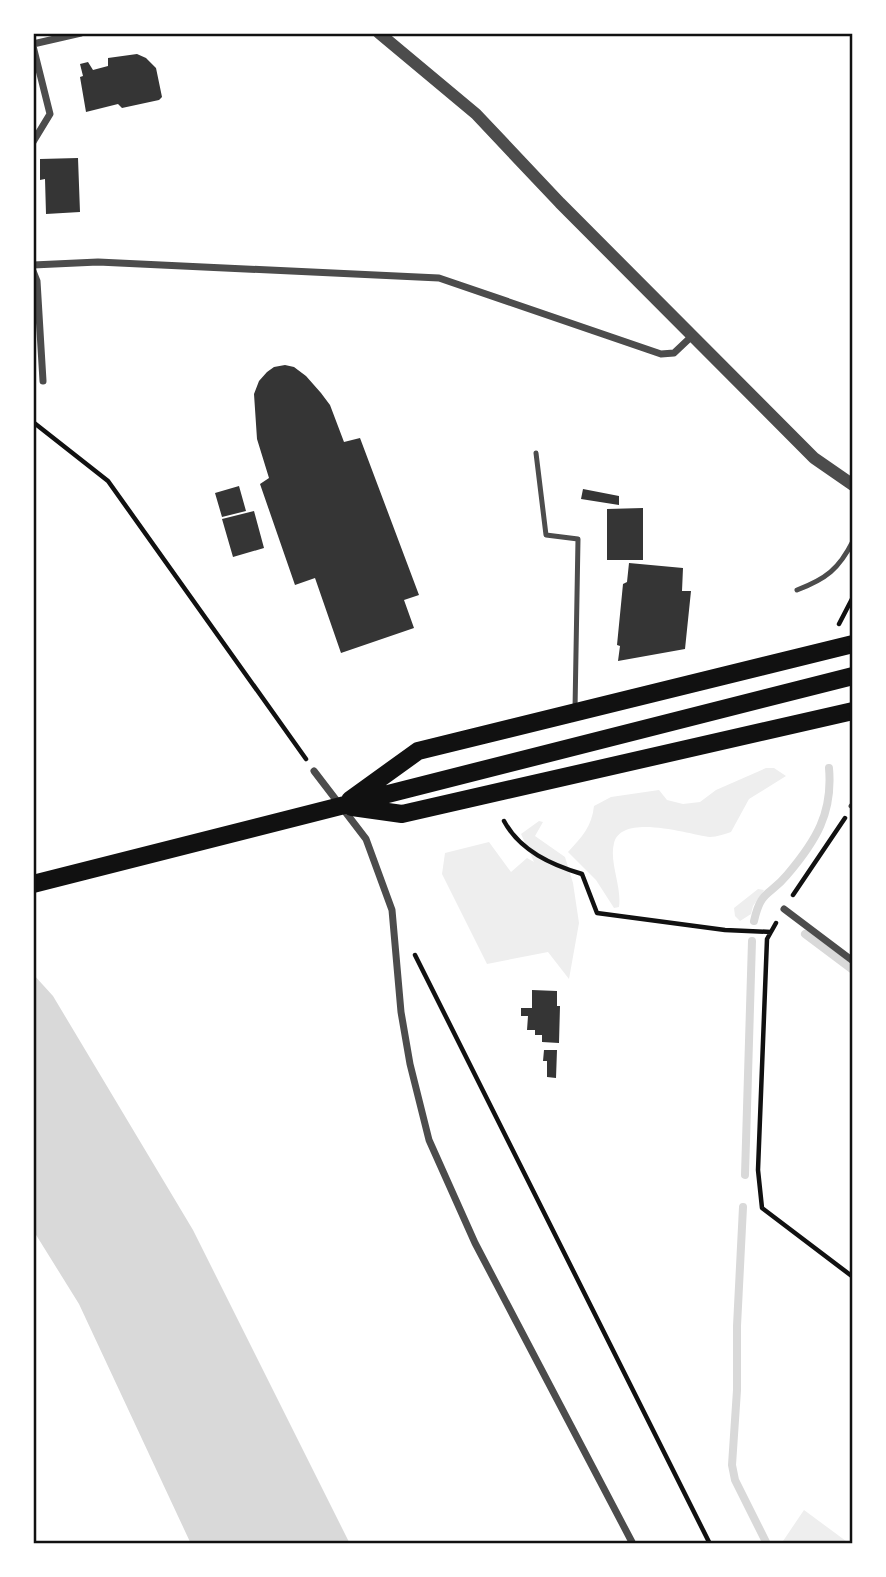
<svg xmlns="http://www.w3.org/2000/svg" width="886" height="1577" viewBox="0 0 886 1577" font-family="'Noto Sans',sans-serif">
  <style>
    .green { fill: #eee }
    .water { fill: #d9d9d9 }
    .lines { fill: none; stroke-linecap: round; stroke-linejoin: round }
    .stream { stroke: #d9d9d9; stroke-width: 8 }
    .building { fill: #353535 }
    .path { stroke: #111; stroke-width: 4.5 }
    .service { stroke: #4c4c4c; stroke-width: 5 }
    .minor { stroke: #4c4c4c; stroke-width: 7 }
    .tertiary { stroke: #4c4c4c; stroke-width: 12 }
    .primary { stroke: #111; stroke-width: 18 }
    .neatline { fill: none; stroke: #111; stroke-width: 2.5 }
  </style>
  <rect width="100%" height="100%" fill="#fff"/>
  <path class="green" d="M766,768h8l12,8 -37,23 -18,33c-7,2 -14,5 -21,5 -19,-2 -88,-25 -96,6 -5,20 8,43 5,64l-5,1 -18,-28 -28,-28c14,-15 24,-26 26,-46l17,-9 48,-7 8,10 16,4 17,-2 16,-12z
    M539,821l4,1 -8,14 30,21 8,26 6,40 -10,56 -21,-27 -61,12 -45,-90 3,-21 44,-11 22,30 16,-14 7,4 -13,-28z
    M758,889l6,1 -11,16 -2,8 -11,7 -5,-5 -1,-8z
    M804,1510l46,34h-69z"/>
  <path class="water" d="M33,974l20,22 140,234 157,314h-159l-112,-240 -46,-74z"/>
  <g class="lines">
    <path class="stream" d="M754,921c7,-32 16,-25 33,-46 29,-34 46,-62 42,-107
      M805,934l48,36
      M745,1175l7,-234
      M743,1207l-6,119v64l-5,75 3,15 32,64"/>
  </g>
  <path class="building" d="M137,54l9,4 10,10 6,29 -3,3 -37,8 -4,-4 -32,8 -6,-35 3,-1 -3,-12 8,-2 5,8 15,-4v-8z
    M78,158l2,54 -34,2 -1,-35 -5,1v-21z
    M285,365l9,2 12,9 15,17 9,12 14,37 16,-4 59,157 -15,5 10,28 -73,25 -26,-75 -20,7 -35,-101 9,-6 -12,-39 -3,-45 5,-13 8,-9 7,-5z
    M239,486l7,25 -24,6 -7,-24z
    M583,489l36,7v9l-38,-6z
    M643,508v52h-36v-51z
    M254,511l10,37 -31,9 -11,-38z
    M629,563l54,5 -1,23h9l-6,58 -67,12 2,-15 -3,-1 6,-61 4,-2z
    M532,990l25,1v15h3l-1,37 -17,-1v-7h-7v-5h-8l1,-14h-7v-8h11z
    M544,1050h13l-1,28 -9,-1v-16h-4z"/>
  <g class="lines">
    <path class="path" d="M33,422l75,59 198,278
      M839,624l14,-27
      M504,821c16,30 48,44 78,53l15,39 128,17 46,2
      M793,895l52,-77
      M776,923l-9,16 -9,231 4,38 91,69
      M415,955l295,589"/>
    <path class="service" d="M536,453l10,82 32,4 -3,170
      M797,590c29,-11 42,-21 56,-49
      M851,806l2,1"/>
    <path class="minor" d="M33,44l48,-11
      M33,46l17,68 -17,28
      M33,265l65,-3 341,16 222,76 13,-1 18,-17
      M33,271l4,10 6,100
      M314,771l52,68 26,71 9,102 9,52 19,76 46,103 158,301
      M784,909l69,52"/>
    <path class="tertiary" d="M379,33l97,81 84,89 254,255 39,27"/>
    <path class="primary" d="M350,800l68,-49 435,-107
      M352,807l50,7 451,-103
      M33,884l820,-208"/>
  </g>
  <rect width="886" height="1577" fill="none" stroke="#ffffff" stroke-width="70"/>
  <rect x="35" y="35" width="816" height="1507" class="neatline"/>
</svg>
